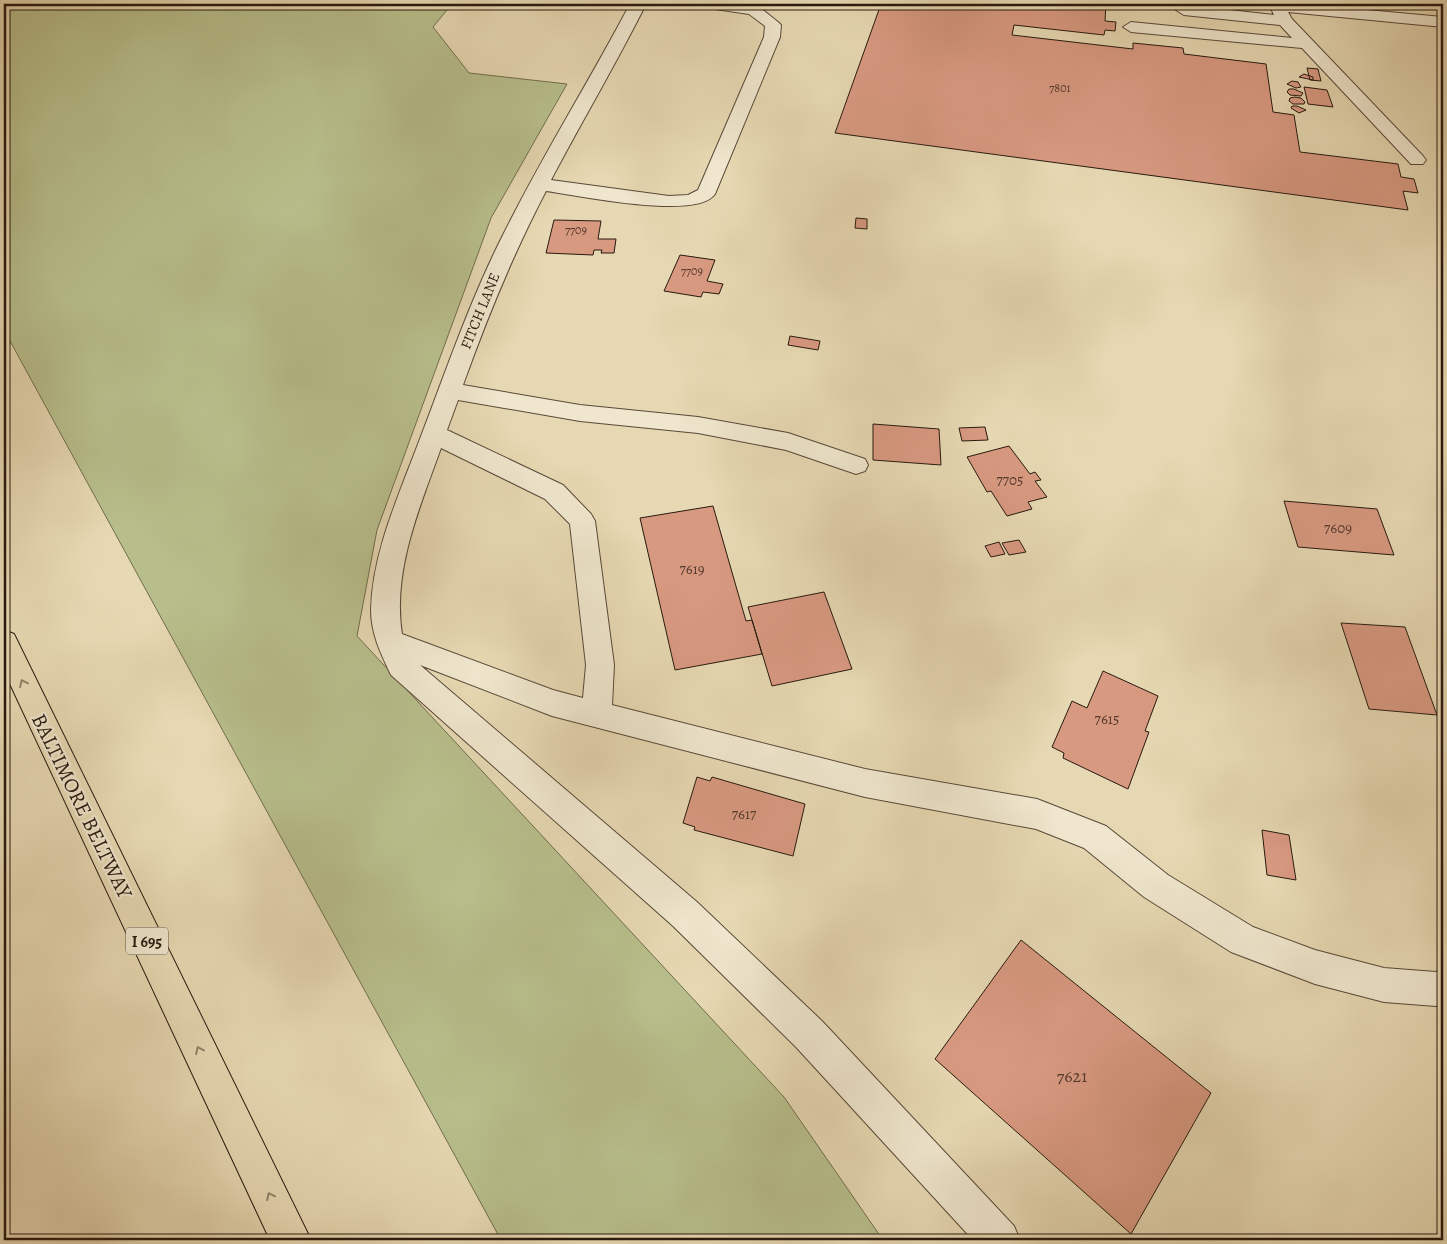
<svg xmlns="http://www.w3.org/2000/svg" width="1447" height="1244" viewBox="0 0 1447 1244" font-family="Alegreya,serif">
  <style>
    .green { fill: #b7be8b; stroke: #706c4d }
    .building { fill: #d89981; stroke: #28190f }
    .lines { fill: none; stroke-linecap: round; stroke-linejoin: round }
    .minor-casing { stroke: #584938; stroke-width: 2 }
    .highway-casing { stroke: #28190f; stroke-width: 2 }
    .minor { fill: #efe6cd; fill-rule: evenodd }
    .highway { fill: #e6d8b2; fill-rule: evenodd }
    .oneway { stroke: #908269 }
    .labels { text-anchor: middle; stroke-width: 4.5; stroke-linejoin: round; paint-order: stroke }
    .far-number-label { font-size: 12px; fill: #54392c }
    .far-street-label { font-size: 15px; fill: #28190f; stroke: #efe6cd }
    .number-label { font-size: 15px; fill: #54392c }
    .shield { fill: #efe6cd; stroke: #645648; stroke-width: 1 }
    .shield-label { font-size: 16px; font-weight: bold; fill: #28190f }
    .near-number-label { font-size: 18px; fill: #54392c }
    .near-street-label { font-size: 21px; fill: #28190f; stroke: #efe6cd }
  </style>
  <rect width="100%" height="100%" fill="#e6d8b2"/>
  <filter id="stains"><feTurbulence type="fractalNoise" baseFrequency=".004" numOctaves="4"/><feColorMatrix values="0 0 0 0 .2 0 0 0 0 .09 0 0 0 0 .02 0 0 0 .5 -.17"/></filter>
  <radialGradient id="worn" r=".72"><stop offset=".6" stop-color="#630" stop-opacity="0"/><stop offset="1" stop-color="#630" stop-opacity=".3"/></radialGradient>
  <path class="green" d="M4,4h448l-19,23 36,46 98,11 -76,134 -114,312 -20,106 427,461 99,143h-382l-497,-910z"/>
  <path class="building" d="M881,4h225l-1,17 11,1 -1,9 -10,-1 -1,5 -90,-10 -2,10 121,14v-6l50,5 1,6 82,10 7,48 21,3 6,37 98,12 3,13 13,2 4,14 -15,-2 5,19 -573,-77z
    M1307,68l11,1 3,12 -11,-1z
    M1304,74l9,3v3l-14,-3z
    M1292,81l6,1 3,5 -5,1 -9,-4z
    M1304,87l23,3 6,17 -25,-3z
    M1289,89h5l9,4 -2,3 -11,-1 -3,-3z
    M1295,97l6,1 4,4 -1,2h-11l-4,-3 1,-3z
    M1292,106h5l9,4 -7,3 -8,-5z
    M856,218l11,1v10l-12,-1z
    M554,220l47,1 -3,18h18l-2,14h-13l1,-3h-8l-1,5 -47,-2z
    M680,255l35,5 -8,21 16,3 -4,10 -16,-2 -2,5 -37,-6z
    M790,336l30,5 -2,9 -30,-5z
    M873,424l66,5 2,36 -68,-5z
    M985,427l3,13 -26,1 -3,-13z
    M1009,446l21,28 5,-2 6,8 -6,1 12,16 -19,5 4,7 -25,7 -16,-25 -4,1 -20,-35z
    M1284,501l93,8 17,46 -96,-8z
    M713,506l33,115 6,-1 10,34 -87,16 -35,-152z
    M1019,540l7,12 -17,3 -7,-12z
    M999,542l6,12 -14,3 -6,-11z
    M824,592l28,77 -80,17 -24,-79z
    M1341,623l64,4 32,88 -68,-6z
    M1103,671l55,25 -13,35 4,1 -21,57 -65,-31 1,-5 -12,-6 20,-46 15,7z
    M697,777l13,4 2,-4 93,27 -12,52 -99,-26 1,-3 -12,-4z
    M1262,830l27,5 7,45 -29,-5z
    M1021,940l190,153 -80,141 -196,-175z"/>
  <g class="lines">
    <defs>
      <path id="minor" d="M630,4h16c-30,60 -64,117 -95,176l118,16 19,-1 10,-5 66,-153 1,-11 -16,-12 -34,-5 -8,-5 47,1 5,2 19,15 3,3 -1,12 -65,157c-18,27 -138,1 -169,-3 -33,63 -59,127 -83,194l117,20 118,12 90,16 77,26 3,6 -3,6 -9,3 -70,-24 -88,-17 -118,-12 -122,-21 -11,30 116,55 28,29 4,7 19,144 -2,40 253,64 172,30 69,27 62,49 85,52 62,23 69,18 52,4 7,-3v34l-7,3 -52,-4 -69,-18 -84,-32 -87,-55 -60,-49 -48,-19 -171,-32 -313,-81 -132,-51 277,237 125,119 192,205 6,14h-47l-177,-193 -123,-121 -282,-251c-10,-21 -20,-41 -20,-65 1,-56 27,-113 47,-166 27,-70 51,-142 85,-209 39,-79 86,-153 127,-231zM441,448l104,51 25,25 16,141 -3,33 -30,-8 -151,-56c-10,-64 18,-127 39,-186z
        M1269,4h32l142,13v10l-155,-15 4,7 131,137 3,4 -3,4h-12l-109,-116 -171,-16 -8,-5 8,-5 161,16 -12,-13 -96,-10 -8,-5 8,-5 90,10z"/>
      <path id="highway" d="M4,630l10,4 297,606h-41l-266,-569z"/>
    </defs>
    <use href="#minor" class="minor-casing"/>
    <use href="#highway" class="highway-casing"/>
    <use href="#minor" class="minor"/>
    <use href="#highway" class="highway"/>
  </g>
  <defs><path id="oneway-chevron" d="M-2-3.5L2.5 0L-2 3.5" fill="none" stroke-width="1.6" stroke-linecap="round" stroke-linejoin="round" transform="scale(1.25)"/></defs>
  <g class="oneway">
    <use href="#oneway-chevron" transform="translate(23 683) rotate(-115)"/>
    <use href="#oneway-chevron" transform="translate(199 1050) rotate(-116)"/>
    <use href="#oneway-chevron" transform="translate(270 1196) rotate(-116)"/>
  </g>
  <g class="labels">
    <g class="far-number-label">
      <text x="1060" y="92">7801</text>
      <text x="576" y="234">7709</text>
      <text x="692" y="275">7709</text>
    </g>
    <g class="far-street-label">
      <text transform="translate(480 311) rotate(-68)" y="5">FITCH LANE</text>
    </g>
    <g class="number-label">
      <text x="1010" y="485">7705</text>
      <text x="1338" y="533">7609</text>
      <text x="692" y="574">7619</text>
      <text x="1107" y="724">7615</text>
      <text x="744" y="819">7617</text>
    </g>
    <rect class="shield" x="126" y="927.5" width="42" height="27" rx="4"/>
    <g class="shield-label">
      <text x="147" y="947">I 695</text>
    </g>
    <g class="near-number-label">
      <text x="1072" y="1082">7621</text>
    </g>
    <g class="near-street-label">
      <text transform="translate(82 806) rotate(64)" y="7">BALTIMORE BELTWAY</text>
    </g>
  </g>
  <rect width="1447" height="1244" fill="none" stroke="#e6d8b2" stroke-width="20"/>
  <rect x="5" y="5" width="1437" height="1234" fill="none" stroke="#28190f" stroke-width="2.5"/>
  <rect x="10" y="10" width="1427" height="1224" fill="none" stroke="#28190f"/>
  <rect width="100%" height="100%" filter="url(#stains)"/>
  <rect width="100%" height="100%" fill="url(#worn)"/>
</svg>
